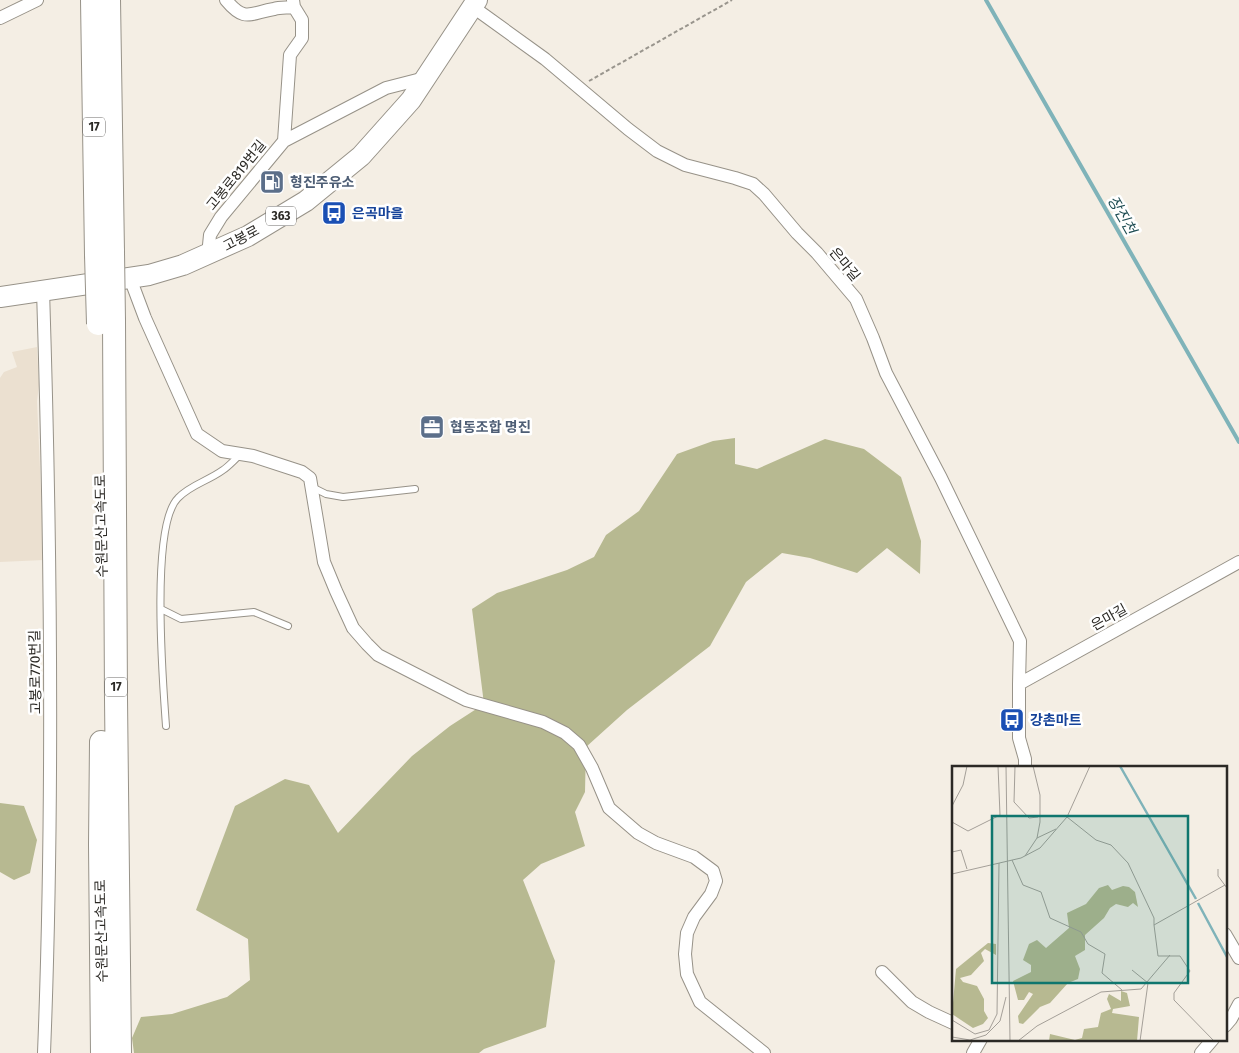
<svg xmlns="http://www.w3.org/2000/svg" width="1239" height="1053" viewBox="0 0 1239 1053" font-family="'Fira Sans','Noto Sans KR',sans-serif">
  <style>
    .built { fill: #ebe0d0 }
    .forest { fill: #b7b991 }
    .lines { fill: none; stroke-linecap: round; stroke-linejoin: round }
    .stream { stroke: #7fb3b9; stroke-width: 4 }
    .service-casing { stroke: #979288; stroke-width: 8 }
    .minor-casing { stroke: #979288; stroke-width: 14 }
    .primary-casing { stroke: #979288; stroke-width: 22 }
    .motorway-casing { stroke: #979288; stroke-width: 24 }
    .path { stroke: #99958d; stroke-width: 2; stroke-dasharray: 4 2.5; stroke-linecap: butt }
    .service { stroke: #fff; stroke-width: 6 }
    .minor { stroke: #fff; stroke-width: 12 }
    .primary { stroke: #fff; stroke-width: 20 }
    .motorway { stroke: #fff; stroke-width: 22 }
    .motorway-bridge-casing { stroke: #979288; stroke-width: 24; stroke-linecap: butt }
    .motorway-bridge { stroke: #fff; stroke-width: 22 }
    .labels { text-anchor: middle; stroke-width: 5; stroke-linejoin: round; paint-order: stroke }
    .shield { fill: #fff; stroke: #6b6966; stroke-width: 1 }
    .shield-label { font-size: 12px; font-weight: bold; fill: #2b2925 }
    .street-label { font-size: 14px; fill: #2b2925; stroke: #fff }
    .service-label { font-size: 14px; font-weight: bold; fill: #4e5e75; stroke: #fff; text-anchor: start }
    .transit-label { font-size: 14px; font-weight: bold; fill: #164399; stroke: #fff; text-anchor: start }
    .water-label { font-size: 15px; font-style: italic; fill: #1e4c52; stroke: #fff }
    .inset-river { fill: none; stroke: #7fb3b9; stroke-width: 2.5 }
    .inset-road { fill: none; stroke: #a49f98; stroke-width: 1 }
    .view { fill: #0f766e; fill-opacity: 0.15; stroke: #0f766e; stroke-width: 2.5 }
    .inset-edge { fill: none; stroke: #2b2925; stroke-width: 2.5 }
  </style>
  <rect width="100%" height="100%" fill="#f4eee4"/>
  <path class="built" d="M37,347l2,38 -2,16 7,159 -44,2v-184l4,-6 13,-5 -5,-15z"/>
  <path class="forest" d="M735,438v26l22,5 68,-30 39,10 37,28 20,64 -1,33 -33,-26 -30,25 -47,-15 -28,-5 -36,29 -36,64 -83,64 -41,37 -1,45 -10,20 10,34 -44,18 -18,16 32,81 -9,66 -62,22 -5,4h-345l-2,-15 9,-21 31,-3 55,-17 23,-17 -2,-41 -52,-29 39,-104 50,-27 24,6 29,48 74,-77 38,-30 34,-22 -12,-95 25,-16 70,-23 27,-13 12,-22 33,-24 38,-57 36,-13z
    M0,803l24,3 13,34 -7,33 -16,7 -14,-8z"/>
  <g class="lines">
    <path class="stream" d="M986,0l253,442"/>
    <defs>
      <path id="service" d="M312,487l14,7 17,3 72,-8
        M161,609l20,10 73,-7 34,14
        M166,726c-3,-42 -16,-200 12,-228 12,-13 30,-17 45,-28 6,-4 11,-10 17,-15"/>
      <path id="minor" d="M226,0c19,23 24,13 48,9 6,-2 14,-1 20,-2
        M473,7l72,52 83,70 29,22 28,14 50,13 18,6 11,10 33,39 20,20 39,46 17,39 13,35 55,105 79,163 -1,43 220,-122
        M0,18l37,-18
        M284,141l102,-53 39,-10
        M208,255l2,-20 11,-18 63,-76 6,-86 12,-17v-18l-8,-13 -1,-7
        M130,278l15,40 52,116 25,17 31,5 49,16 8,6 14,84 12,29 17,37 14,16 11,11 88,45 77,22 22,11 14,12 13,23 17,40 29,25 18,10 38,14 19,14 3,10 -5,13 -17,23 -7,16 -2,21 2,20 13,28 64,51
        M43,290c8,254 11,509 1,763
        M1019,684v54l6,21v8
        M1225,934l14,24
        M882,972l30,30 17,10 24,11
        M1225,1026l6,-7 8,-15
        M973,1053l8,-14
        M1201,1053l12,-14"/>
      <path id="primary" d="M0,297l149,-22 34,-10 65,-29 58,-35 55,-45 50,-56 66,-100"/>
      <path id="motorway" d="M92,0l4,255
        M109,0l4,252
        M114,321l2,378 4,354
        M101,742l-1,103 2,208"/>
    </defs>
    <use href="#service" class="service-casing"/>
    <use href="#minor" class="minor-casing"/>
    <use href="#primary" class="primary-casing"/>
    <use href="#motorway" class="motorway-casing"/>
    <path class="path" d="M589,81l143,-81"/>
    <use href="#service" class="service"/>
    <use href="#minor" class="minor"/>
    <use href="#primary" class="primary"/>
    <use href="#motorway" class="motorway"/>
    <defs>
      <path id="motorway-bridge" d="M113,252l1,69
        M96,255l2,69"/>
    </defs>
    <use href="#motorway-bridge" class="motorway-bridge-casing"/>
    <use href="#motorway-bridge" class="motorway-bridge"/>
  </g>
  <defs>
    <symbol id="fuel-square" viewBox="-11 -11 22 22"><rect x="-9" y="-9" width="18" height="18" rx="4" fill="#5c6f8a" stroke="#fff"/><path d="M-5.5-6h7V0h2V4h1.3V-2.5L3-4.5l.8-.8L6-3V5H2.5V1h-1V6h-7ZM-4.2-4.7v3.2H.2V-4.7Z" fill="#fff"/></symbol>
    <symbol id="bus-square" viewBox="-11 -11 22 22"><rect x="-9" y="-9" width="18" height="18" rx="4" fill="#1a4fb4" stroke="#fff"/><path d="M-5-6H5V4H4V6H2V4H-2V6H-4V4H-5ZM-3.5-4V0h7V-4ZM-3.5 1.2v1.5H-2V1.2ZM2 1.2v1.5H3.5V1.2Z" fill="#fff"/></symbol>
    <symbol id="office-square" viewBox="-11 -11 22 22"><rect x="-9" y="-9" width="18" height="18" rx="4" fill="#5c6f8a" stroke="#fff"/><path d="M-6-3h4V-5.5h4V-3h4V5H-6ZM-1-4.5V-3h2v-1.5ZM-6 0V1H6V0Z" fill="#fff"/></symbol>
  </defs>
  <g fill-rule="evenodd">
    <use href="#fuel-square" x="258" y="168" width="28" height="28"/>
    <use href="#bus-square" x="320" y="199" width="28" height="28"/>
    <use href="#office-square" x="418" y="413" width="28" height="28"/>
    <use href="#bus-square" x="998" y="706" width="28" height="28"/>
  </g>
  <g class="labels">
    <g class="shield">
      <rect x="83" y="117.5" width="22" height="19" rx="4"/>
      <rect x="266" y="206.5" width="30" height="19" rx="4"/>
      <rect x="105" y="677.5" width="22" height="19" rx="4"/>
    </g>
    <g class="shield-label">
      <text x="94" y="131">17</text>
      <text x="281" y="220">363</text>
      <text x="116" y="691">17</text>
    </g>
    <g class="street-label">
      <text transform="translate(236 175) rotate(-51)" y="5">고봉로819번길</text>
      <text transform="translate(241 238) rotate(-28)" y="5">고봉로</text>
      <text transform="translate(845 264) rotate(50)" y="5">은마길</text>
      <text transform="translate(101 526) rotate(-91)" y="5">수원문산고속도로</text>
      <text transform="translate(1109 617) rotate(-29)" y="5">은마길</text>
      <text transform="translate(35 672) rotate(-91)" y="5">고봉로770번길</text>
      <text transform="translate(101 931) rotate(-91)" y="5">수원문산고속도로</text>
    </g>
    <g class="service-label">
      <text x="290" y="187">형진주유소</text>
      <text x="450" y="432">협동조합 명진</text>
    </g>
    <g class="transit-label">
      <text x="352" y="218">은곡마을</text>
      <text x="1030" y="725">강촌마트</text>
    </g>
    <g class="water-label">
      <text transform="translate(1122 215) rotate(60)" y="5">장진천</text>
    </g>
  </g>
  <g transform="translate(952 766)">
    <rect width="275" height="275" fill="#f4eee4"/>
    <path d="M156,119l4,5 11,-4 6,1 6,5 3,15 -5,-4 -5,4 -12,-3 -6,4 -6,10 -19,17v15l-10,6 5,13 -2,10 -10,4 -18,20 -10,4 -17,17 -4,-1 -1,-7 15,-22 -4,-2 -5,8h-6l-5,-19 18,-9v-7l-8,-5 6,-16 8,-4 9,8 23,-20 -2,-15 19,-9 13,-16zM36,177l8,1v11l-11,-6 -4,4 3,8 -13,14 -11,3 3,4 14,4 7,13v12l4,7 -5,6 -10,4 -21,-14 4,-45zM169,225l6,2 3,13 -17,3 -1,4 27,4 -2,24h-88l1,-7 25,6 7,-2 2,-9 14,-2 3,-14 10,-4 -4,-10 2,-5 12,7z" fill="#b7b991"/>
    <path class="inset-river" d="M168,0l76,133M246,137l29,54"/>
    <path class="inset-road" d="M54,0l4,275M63,0l-1,36 15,16 9,-1M0,40l11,-21 4,-19M115,51l29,23 15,5 17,18 26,55v7l71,-40M0,56l16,9 32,-16 -2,-49M85,72l19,-9M0,86l9,-2 6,19M73,90l12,-18 3,-16v-27l-7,-29M60,94l11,25 18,7 9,26 31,14 7,12 17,10 -3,19 20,17M266,103v7l9,12M0,108l69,-16 19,-10 27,-31 23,-51M202,159l4,31h22l10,15 -16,22v7l40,41M180,204l16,13 -8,58M0,254l23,14 14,-4 8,-16 2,-151M0,271l18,3 16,-5 14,-14 6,-24M66,275l19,-15 64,-34 40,-3 29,-34"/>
    <path class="view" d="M40,50h196v167h-196z"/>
    <rect width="275" height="275" class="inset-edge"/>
  </g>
</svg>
